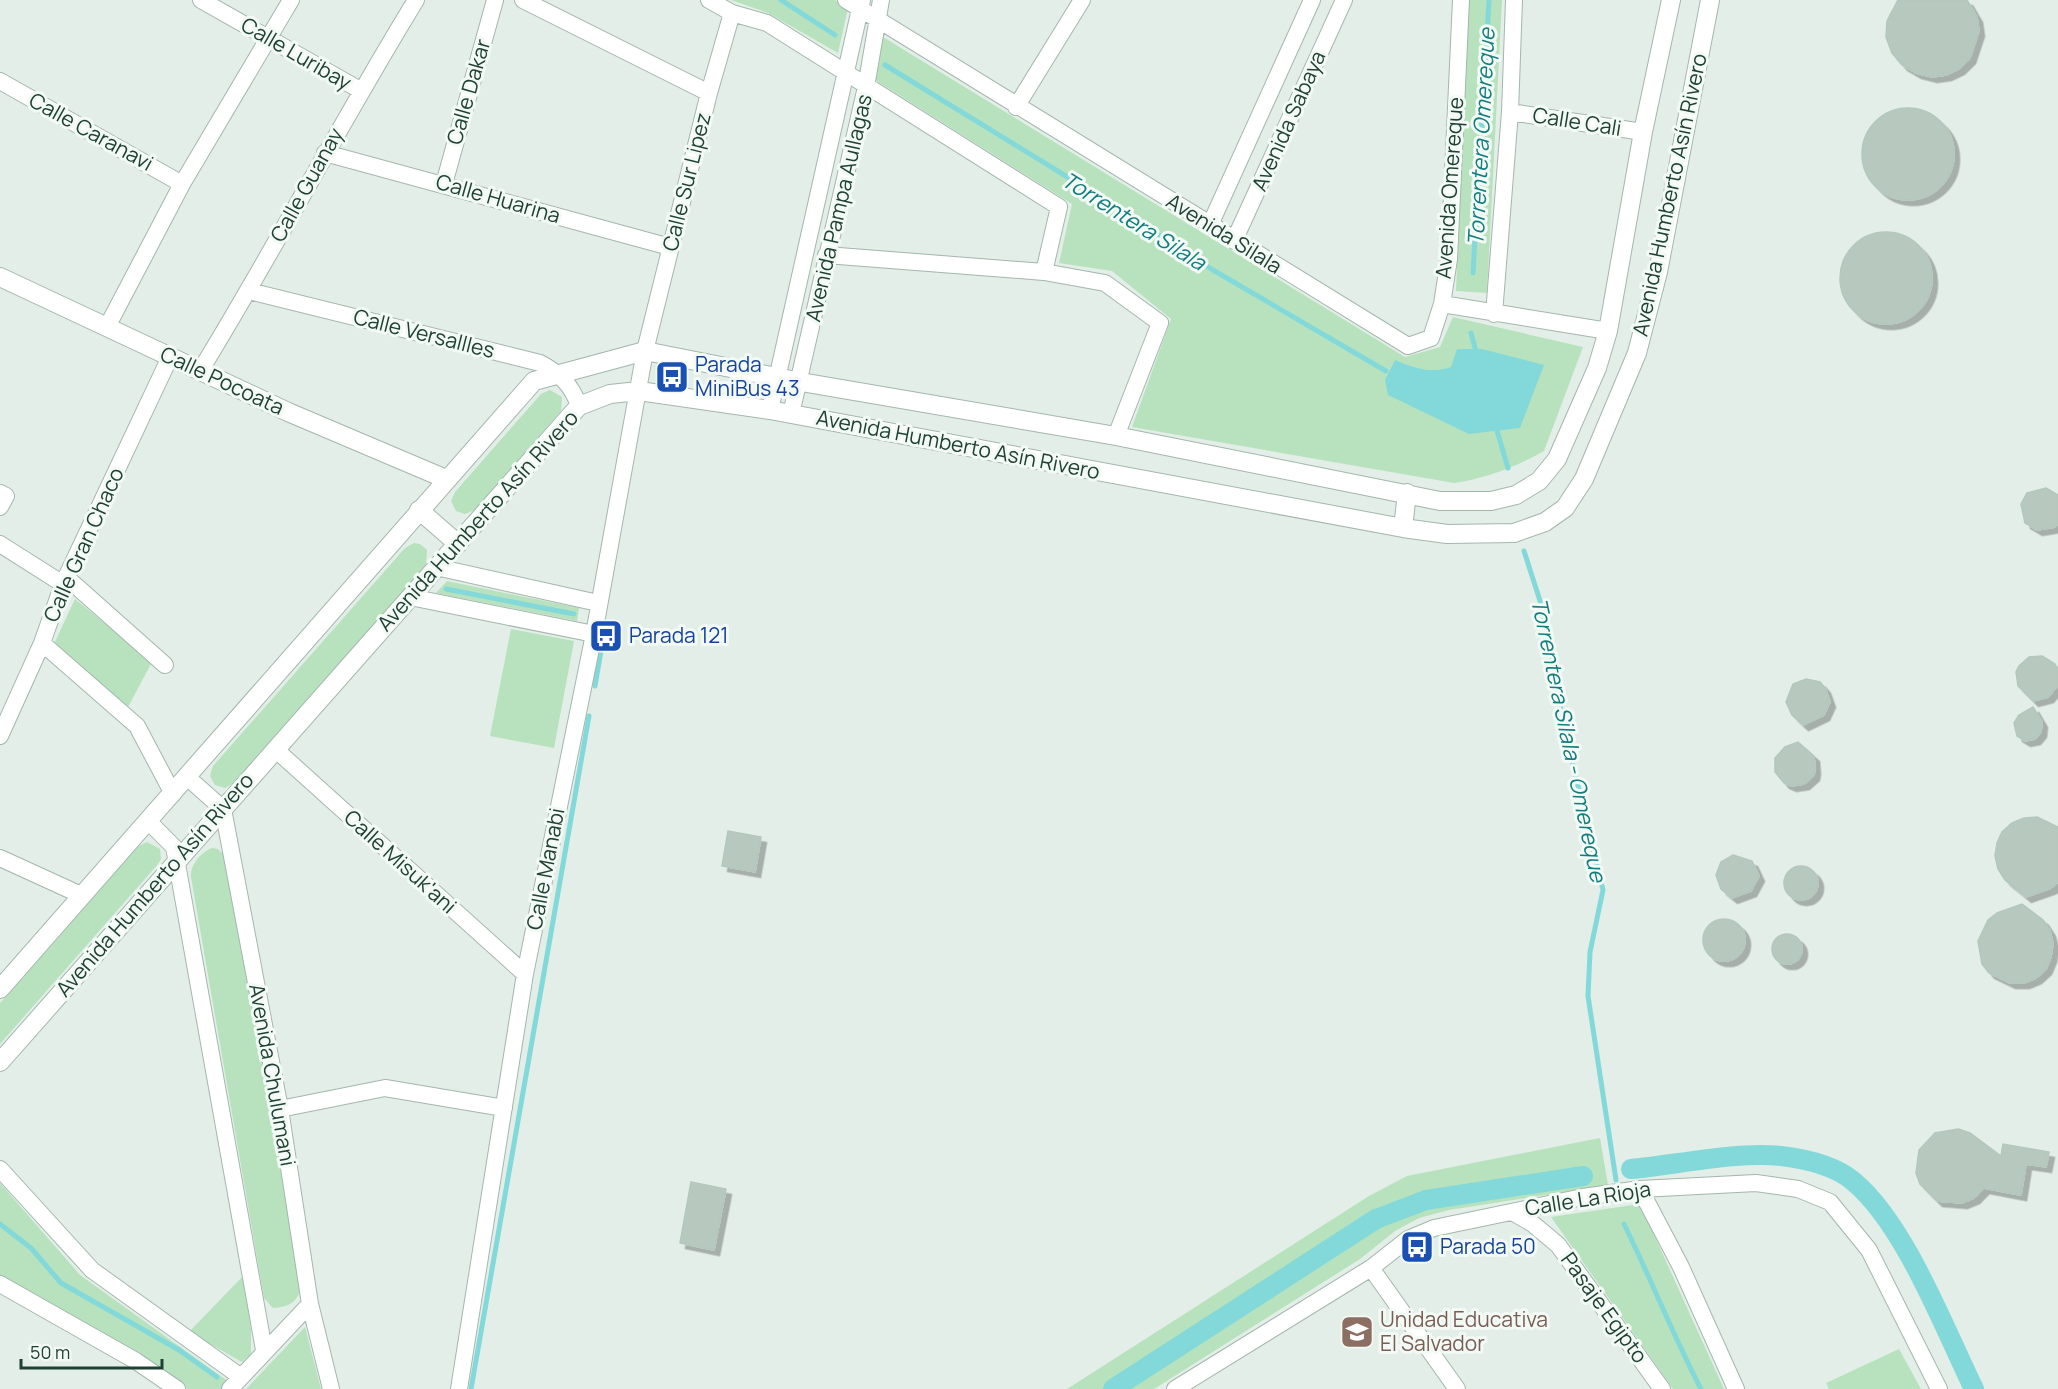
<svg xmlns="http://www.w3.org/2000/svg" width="2058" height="1389" viewBox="0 0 2058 1389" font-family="Manrope,sans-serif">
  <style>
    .green { fill: #b8e2bd }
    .water { fill: #83d9d9 }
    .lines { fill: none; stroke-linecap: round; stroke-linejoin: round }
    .stream { stroke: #83d9d9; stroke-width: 5 }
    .canal { stroke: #83d9d9; stroke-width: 20 }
    .building { fill: #b7c9bf; stroke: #b3c8bc; stroke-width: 1.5; filter: url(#shadow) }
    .minor-casing { stroke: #a4b7ad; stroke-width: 18 }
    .tertiary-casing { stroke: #a4b7ad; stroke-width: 20 }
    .minor { stroke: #fff; stroke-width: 16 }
    .tertiary { stroke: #fff; stroke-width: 18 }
    .labels { text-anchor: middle; stroke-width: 6; stroke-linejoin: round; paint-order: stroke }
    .street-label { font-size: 21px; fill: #1f4133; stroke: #f3faf5 }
    .transit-label { font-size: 21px; fill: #164399; stroke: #f3faf5; text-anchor: start }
    .education-label { font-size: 21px; fill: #785e54; stroke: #f3faf5; text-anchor: start }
    .water-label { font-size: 22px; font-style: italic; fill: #127d7f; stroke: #f3faf5 }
  </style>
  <defs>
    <filter id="shadow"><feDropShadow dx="5.5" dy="5.5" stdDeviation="0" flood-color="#0004"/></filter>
  </defs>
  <rect width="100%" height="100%" fill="#e2eee7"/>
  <path class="green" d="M731,0h104l13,8 -10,45 -70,-40z
    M1468,0h34l-15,293 -31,-2z
    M883,37l522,320 35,-10 13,-30 130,30 -39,104c-28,16 -58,27 -90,32l-322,-56 39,-108 -59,-48 -53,-8 13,-59 -197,-124z
    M550,390l12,7 -1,14 -86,99 -10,4 -9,-3 -5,-10 4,-9 86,-98z
    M414,543l6,1 7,6 -1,15 -192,218 -9,5 -10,-3 -5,-9 3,-10 192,-218z
    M447,581l132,27 -2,13 -141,-28z
    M75,599l77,63 -24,45 -74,-63z
    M511,629l63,12 -20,107 -64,-12z
    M147,842l13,7 1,10 -3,5 -158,180v-41l137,-156z
    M212,848l6,1 8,8 75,431c-4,15 -13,19 -28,20l-9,-10 -73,-421c-1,-12 10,-25 21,-29z
    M1600,1138l8,47 -159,25 -30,8 -24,13 -35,28 -206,130h-87l302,-193 38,-20z
    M0,1183l80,92 149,107 -6,7h-35l-38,-27 -150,-86z
    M1640,1204l84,185h-51l-122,-172z
    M243,1276l8,53v25l-9,8 -53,-30z
    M305,1327l16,62h-75z
    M1899,1349l22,40h-92l-3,-6z"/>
  <path class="water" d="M1457,349h25l62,16 -24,63 -51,6 -81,-39 -3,-15 10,-20c19,8 35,14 56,7z"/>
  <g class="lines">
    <path class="stream" d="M781,0l54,35
      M885,65l228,140 100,65 173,101
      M1473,273l16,-273
      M1471,333l6,22
      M1495,424l13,44
      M1524,551l19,59 21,117 39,163 -13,62 -2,44 28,184
      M446,589l128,25
      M595,686l7,-41
      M0,1224l31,24 30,35 118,67 38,27
      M1624,1224c27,55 49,111 77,165
      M471,1389l118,-673"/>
    <path class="canal" d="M1631,1169c44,-4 108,-18 150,-13 25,3 53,9 72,25 52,43 91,147 121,208
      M1113,1389l263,-170 50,-19 157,-24"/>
  </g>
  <path class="building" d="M1898,0h69l10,17 2,14 -9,27 -11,11 -13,6 -14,2 -16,-4 -14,-8 -10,-12 -6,-16 1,-16z
    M1862 154a46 46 0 1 1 92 0a46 46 0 1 1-92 0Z
    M1840 278a46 46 0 1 1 92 0a46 46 0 1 1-92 0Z
    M2046,488l12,7v28l-3,4 -18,3 -12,-7 -4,-19 6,-11z
    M2042,656l13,8 3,6v15l-10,12 -15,4 -15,-15 -2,-14 3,-6 10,-9z
    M1806,679l14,3 5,6 5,14 -6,13 -21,10 -11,-10 -6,-13 7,-18z
    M2033,707l9,15 -1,10 -6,7 -10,2 -8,-5 -3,-13 5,-8z
    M1798,742l16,14 1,13 -1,6 -10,9 -13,2 -7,-3 -9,-11v-14l10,-11z
    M2037,817l21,10v55l-7,6 -25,9 -21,-17 -7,-11 -3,-13 2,-13 5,-11 10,-9 12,-5z
    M728,831l33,6 -6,35 -33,-6z
    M1733,855l19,6 7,15 -8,15 -19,7 -11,-9 -5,-14 5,-13z
    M1784 883a17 17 0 1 1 34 0a17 17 0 1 1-34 0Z
    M2022,904l21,16 7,11 3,13 -2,13 -5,12 -10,9 -12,5h-14l-21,-10 -7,-9 -4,-23 10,-21 9,-7z
    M1703 940a21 21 0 1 1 42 0a21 21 0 1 1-42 0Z
    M1772 949a15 15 0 1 1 30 0a15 15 0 1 1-30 0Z
    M1958,1129l12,4 31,23 2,-12 46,8 -3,15 -20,-3 -5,31 -37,-7 -10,10 -12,5 -25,-2 -17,-17 -4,-11 3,-23 16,-17z
    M691,1182l35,7 -12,61 -34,-7z"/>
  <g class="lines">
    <defs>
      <path id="minor" d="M201,0l159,90
        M523,0l186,93
        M709,0l23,13 35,10 292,184 -15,65
        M846,0l562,346 23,-8 11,-34 7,-45 12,-259
        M0,81l182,103
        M1016,107l66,-107
        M1510,112l133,20
        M325,153l345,94
        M444,184l51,-184
        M1210,225l102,-225
        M1234,241l110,-241
        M826,255l218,17 61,11 55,40 -44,113
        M249,291l291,72c19,10 32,22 39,43
        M1442,304l166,27
        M1494,314l16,-202 4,-112
        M107,327l75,-143 109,-184
        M200,371c75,-122 141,-249 216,-371
        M770,410l92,-410
        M791,414l75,-327 15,-87
        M0,493l6,3 -6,11
        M0,544l63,40
        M436,567l162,36
        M66,577l99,88
        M410,597l184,37
        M42,643l95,83 36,68
        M0,736l42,-93 21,-59 107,-227
        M275,749l250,225
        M187,777l36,32 57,300 30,195 21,85
        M148,821l26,26 90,503
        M0,858l81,37
        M280,1109l105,-21 119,20
        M0,1169l92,101 149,107
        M1640,1189l41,78 55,122
        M1512,1212l21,12 25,21 104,144
        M1371,1268l86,121
        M0,1284l136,77 41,28
        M230,1389l80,-85
        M459,1389l66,-415 69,-340 51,-283 64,-258 23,-80
        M1175,1389l196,-121 37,-29 26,-11 149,-31 57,-8 116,-6 42,6 32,13 39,48 70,139"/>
      <path id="tertiary" d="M0,277l288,135 158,67
        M419,510l39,34
        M1403,528l4,-35
        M0,989l534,-608 111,-30 156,31 315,54 324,65h51l25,-6 23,-14 18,-22 40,-91 11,-37 35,-199 28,-132
        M0,1062l579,-656 31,-12 29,-3 131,19 633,118 44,6 67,-1 31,-11 20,-14 19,-29 53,-126 21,-81 52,-272"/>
    </defs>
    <use href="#minor" class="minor-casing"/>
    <use href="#tertiary" class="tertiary-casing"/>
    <use href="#minor" class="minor"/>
    <use href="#tertiary" class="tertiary"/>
  </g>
  <defs>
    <symbol id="bus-square" viewBox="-11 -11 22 22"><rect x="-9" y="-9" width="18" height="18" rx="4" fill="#1a4fb4" stroke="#f3faf5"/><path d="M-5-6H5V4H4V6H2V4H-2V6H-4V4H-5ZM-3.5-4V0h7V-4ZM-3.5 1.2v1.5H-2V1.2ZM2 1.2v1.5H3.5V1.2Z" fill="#fff"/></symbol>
    <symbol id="school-square" viewBox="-11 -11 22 22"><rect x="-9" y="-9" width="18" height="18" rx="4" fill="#8d6e63" stroke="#f3faf5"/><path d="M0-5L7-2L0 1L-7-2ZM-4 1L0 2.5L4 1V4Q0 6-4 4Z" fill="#fff"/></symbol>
  </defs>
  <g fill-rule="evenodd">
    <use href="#bus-square" x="653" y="358" width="38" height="38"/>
    <use href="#bus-square" x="587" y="617" width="38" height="38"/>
    <use href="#bus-square" x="1398" y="1228" width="38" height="38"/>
    <use href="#school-square" x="1338" y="1313" width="38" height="38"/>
  </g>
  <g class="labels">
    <g class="street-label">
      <text transform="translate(296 54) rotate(30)" y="7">Calle Luribay</text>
      <text transform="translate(469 92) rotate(-74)" y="7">Calle Dakar</text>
      <text transform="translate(1289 121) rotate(-66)" y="7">Avenida Sabaya</text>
      <text transform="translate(1577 122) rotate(9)" y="7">Calle Cali</text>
      <text transform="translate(91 132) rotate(29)" y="7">Calle Caranavi</text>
      <text transform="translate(687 182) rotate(-76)" y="7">Calle Sur Lipez</text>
      <text transform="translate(307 185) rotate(-61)" y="7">Calle Guanay</text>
      <text transform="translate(1450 188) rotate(-86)" y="7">Avenida Omereque</text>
      <text transform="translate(1670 195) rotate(-78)" y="7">Avenida Humberto Asín Rivero</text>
      <text transform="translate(498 199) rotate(16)" y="7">Calle Huarina</text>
      <text transform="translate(839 208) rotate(-77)" y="7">Avenida Pampa Aullagas</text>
      <text transform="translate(1224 234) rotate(32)" y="7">Avenida Silala</text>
      <text transform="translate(424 334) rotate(14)" y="7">Calle Versallles</text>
      <text transform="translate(222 381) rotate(25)" y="7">Calle Pocoata</text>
      <text transform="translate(958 445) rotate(11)" y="7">Avenida Humberto Asín Rivero</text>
      <text transform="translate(478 521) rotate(-48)" y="7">Avenida Humberto Asín Rivero</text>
      <text transform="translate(84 545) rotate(-66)" y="7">Calle Gran Chaco</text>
      <text transform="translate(400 862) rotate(42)" y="7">Calle Misuk'ani</text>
      <text transform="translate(546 869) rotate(-79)" y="7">Calle Manabi</text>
      <text transform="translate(155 885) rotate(-49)" y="7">Avenida Humberto Asín Rivero</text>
      <text transform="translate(272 1075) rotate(80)" y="7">Avenida Chulumani</text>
      <text transform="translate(1588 1199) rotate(-9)" y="7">Calle La Rioja</text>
      <text transform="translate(1604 1308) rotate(54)" y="7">Pasaje Egipto</text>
    </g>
    <g class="transit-label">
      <text x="695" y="372">Parada<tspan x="695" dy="24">MiniBus 43</tspan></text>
      <text x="629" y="643">Parada 121</text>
      <text x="1440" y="1254">Parada 50</text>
    </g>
    <g class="education-label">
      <text x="1380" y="1327">Unidad Educativa<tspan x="1380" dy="24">El Salvador</tspan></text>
    </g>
    <g class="water-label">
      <text transform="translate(1481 137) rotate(-87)" y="8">Torrentera Omereque</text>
      <text transform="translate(1134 221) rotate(32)" y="8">Torrentera Silala</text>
      <text transform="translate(1569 740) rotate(78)" y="8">Torrentera Silala - Omereque</text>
    </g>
  </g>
  <path d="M21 1359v9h141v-9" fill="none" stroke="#1f4133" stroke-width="3"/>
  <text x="30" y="1359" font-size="18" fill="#1f4133" stroke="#f3faf5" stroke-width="4.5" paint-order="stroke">50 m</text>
</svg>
